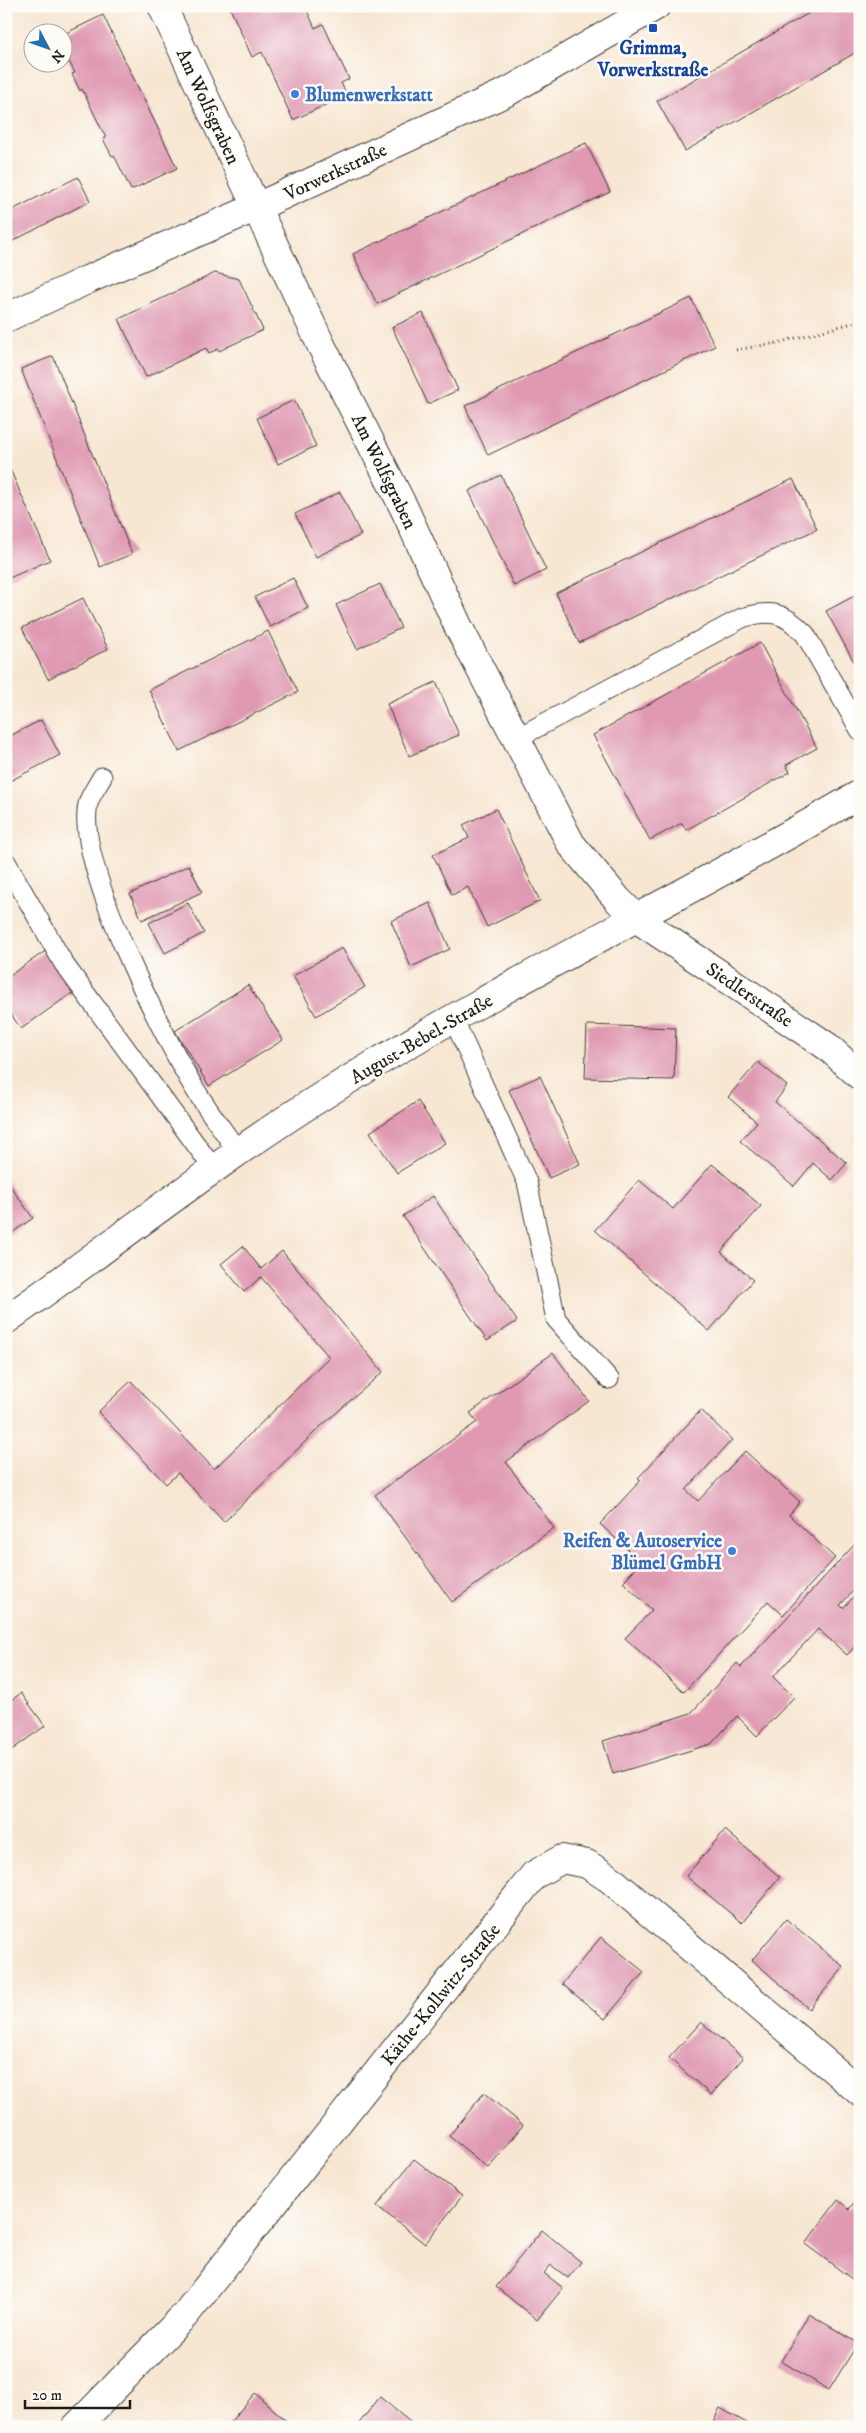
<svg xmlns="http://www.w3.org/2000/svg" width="866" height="2433" viewBox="0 0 866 2433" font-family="'IM FELL DW Pica',serif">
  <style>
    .building { fill: #df9ab2 }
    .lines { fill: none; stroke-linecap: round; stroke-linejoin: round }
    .lane-casing { stroke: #3d3a37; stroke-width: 21 }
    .street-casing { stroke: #3d3a37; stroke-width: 30 }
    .path { stroke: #3d3a37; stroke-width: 3; stroke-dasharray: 1 4; stroke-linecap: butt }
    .lane { stroke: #fff; stroke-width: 19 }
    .street { stroke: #fff; stroke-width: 28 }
    .transit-dot { fill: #1a4fb4; stroke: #fdfcf7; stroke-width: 2 }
    .shop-dot { fill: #3f7fe0; stroke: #fdfcf7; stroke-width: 2 }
    .labels { text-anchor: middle; stroke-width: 5; stroke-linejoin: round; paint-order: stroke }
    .transit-label { font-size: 19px; font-weight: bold; fill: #164399; stroke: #fdfcf7 }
    .shop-label { font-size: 19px; font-weight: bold; fill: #366cbe; stroke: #fdfcf7; text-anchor: start }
    .street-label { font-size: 19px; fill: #1c1c1c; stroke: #fdfcf7 }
  </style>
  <rect width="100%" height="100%" fill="#fdfcf7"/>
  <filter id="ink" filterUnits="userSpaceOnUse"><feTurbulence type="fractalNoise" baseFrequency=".02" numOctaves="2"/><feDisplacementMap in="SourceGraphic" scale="10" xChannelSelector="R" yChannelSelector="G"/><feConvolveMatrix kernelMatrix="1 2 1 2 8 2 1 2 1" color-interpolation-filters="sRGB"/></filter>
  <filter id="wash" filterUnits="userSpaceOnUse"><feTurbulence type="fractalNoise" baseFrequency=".0096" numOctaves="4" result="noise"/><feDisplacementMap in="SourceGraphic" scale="20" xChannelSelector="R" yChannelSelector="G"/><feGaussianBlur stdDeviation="1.12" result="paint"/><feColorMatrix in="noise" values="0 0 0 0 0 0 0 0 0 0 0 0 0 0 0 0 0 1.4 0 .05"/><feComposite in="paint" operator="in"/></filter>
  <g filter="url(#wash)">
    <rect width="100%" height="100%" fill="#f7e6d2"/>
    <g id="blocks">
      <path class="building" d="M229,6h76l10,22 8,-4 26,55 -8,4 6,12 -54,25 -31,-68 -10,5z
        M821,6h39v44l-175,101 -28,-50z
        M103,15l74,153 -46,22 -17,-35 -2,1 -9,-17 3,-1 -24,-49 -2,2 -8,-17 3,-1 -13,-25v-13z
        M586,143l24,49 -233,112 -24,-50z
        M78,177l12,24 -79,41 -5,-8v-21z
        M215,273l24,6 24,51 -44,21 -1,-2 -9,4 -3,-5 -60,29 -27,-58z
        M691,298l24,48 -227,109 -23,-49z
        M423,313l35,77 -30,14 -36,-77z
        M53,356l79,198 -32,13 -79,-198z
        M294,400l22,46 -38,18 -21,-46z
        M6,460l44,100 -43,19 -1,-2z
        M501,475l45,95 -32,16 -45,-95z
        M793,479l24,50 -238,114 -23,-50z
        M340,492l21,43 -45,22 -21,-43z
        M293,578l15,30 -38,19 -15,-30z
        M380,584l21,44 -44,21 -21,-44z
        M860,593v80l-34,-62z
        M83,598l25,51 -60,30 -26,-51z
        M268,631l30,61 -119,59 -30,-61z
        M760,643l57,105 -31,17 4,7 -104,58 -4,-7 -32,17 -57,-105z
        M436,682l23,53 -50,21 -22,-52z
        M41,720l19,35 -54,28v-45z
        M496,809l44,92 -53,26 -19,-40 -16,8 -19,-40 36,-17 -6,-13z
        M189,865l13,27 -60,28 -12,-26z
        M188,903l16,30 -39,20 -16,-30z
        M430,903l20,46 -39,18 -20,-46z
        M342,948l23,39 -49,29 -23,-40z
        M47,950l28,41 -54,38 -15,-22v-29z
        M248,985l35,55 -74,46 -34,-55z
        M587,1025l89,3 -2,52 -89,-2z
        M758,1062l29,24 -12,16 72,61 -15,17 -19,-17 -19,23 -54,-45 17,-19 -29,-25z
        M540,1076l40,88 -31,14 -40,-88z
        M418,1101l27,42 -48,30 -27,-41z
        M712,1164l49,42 -40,46 32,28 -44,51 -114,-101 44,-50 34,29z
        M6,1180l27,38 -27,19z
        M433,1196l84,125 -30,20 -84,-125z
        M243,1246l18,23 21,-18 101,121 -64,56 -95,94 -46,-49 -12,11 -68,-72 33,-31 83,88 115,-112 -68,-80 -17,15 -23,-28z
        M553,1353l36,48 -83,61 48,66 -102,74 -77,-107 102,-73 -7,-9z
        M701,1410l31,30 -46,50 12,11 47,-50 55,51 -11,13 46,43 -52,57 -15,-14 -84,91 -59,-54 27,-28 -29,-28 18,-20 -41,-38 41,-44 -3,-2z
        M857,1542l3,2v40l-20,21 3,3 17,-18v51l-13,14 -29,-26 -45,48 21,20 -37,39 -20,-20 -26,28 -98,30 -10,-33 88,-28 46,-50 4,4z
        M21,1693l24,33 -39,28v-50z
        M725,1830l55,47 -38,46 -56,-47z
        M786,1919l58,48 -35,42 -57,-49z
        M601,1937l43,35 -39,47 -43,-35z
        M701,2022l42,36 -32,37 -42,-37z
        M484,2093l39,32 -35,43 -39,-32z
        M414,2159l48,37 -37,48 -48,-38z
        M860,2195v90l-55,-41 33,-44 11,9z
        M542,2230l39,32 -13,16 -17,-13 -7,8 19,15 -26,32 -41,-33z
        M809,2314l49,29 -29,47 -48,-29z
        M255,2393l38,34h-67z
        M380,2397l36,30h-60z
        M720,2408l34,19h-44z"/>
    </g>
  </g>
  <g filter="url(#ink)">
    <use href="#blocks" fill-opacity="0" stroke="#3d3a37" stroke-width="1"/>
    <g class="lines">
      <defs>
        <path id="lane" d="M517,738l225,-120c29,-9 42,-6 63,16l55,96
          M102,777c-4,8 -12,18 -14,27 -13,58 74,229 105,282 14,23 30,44 45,66
          M6,862l58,102 149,204
          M453,1018l74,164 29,137 53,60"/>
        <path id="street" d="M162,6l159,339 83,163 54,118 113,218 47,56 18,18 192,129 32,29
          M6,318l83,-39 168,-72 252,-116 147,-85
          M6,1320c107,-75 210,-158 321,-227 173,-108 357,-196 533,-299
          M76,2427l109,-112 349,-440 28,-16 25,5 23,15 250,213"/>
      </defs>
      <use href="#lane" class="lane-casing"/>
      <use href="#street" class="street-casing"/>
      <path class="path" d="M736,350l41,-7 83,-22"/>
      <use href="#lane" class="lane"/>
      <use href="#street" class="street"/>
    </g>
  </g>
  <rect class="transit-dot" x="648" y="23" width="10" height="10" rx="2.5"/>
  <g class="shop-dot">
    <circle cx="295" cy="94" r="5"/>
    <circle cx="732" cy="1551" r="5"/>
  </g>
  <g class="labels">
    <g class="transit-label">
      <text x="653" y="54">Grimma,<tspan x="653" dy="22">Vorwerkstraße</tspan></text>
    </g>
    <g class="shop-label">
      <text x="305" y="101">Blumenwerkstatt</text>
      <text x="722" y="1547" text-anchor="end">Reifen &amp; Autoservice<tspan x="722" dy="22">Blümel GmbH</tspan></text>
    </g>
    <g class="street-label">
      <text transform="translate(209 106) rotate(65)" y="7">Am Wolfsgraben</text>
      <text transform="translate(335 171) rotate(-25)" y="7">Vorwerkstraße</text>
      <text transform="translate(385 471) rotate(64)" y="7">Am Wolfsgraben</text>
      <text transform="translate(750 994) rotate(34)" y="7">Siedlerstraße</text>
      <text transform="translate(421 1038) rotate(-30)" y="7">August-Bebel-Straße</text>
      <text transform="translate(440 1994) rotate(-51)" y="7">Käthe-Kollwitz-Straße</text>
    </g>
  </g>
  <rect width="866" height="2433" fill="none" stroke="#fdfcf7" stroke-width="25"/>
  <g transform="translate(48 48) rotate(131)"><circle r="24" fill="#fdfcf7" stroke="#a3a29f"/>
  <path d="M0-4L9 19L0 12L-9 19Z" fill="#1f6fb2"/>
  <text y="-8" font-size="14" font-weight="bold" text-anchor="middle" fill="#1c1c1c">N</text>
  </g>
  <path d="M25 2400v8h105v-8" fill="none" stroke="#1c1c1c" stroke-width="2.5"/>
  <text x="32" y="2400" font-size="15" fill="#1c1c1c" stroke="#fdfcf7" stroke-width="4" paint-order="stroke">20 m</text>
</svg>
